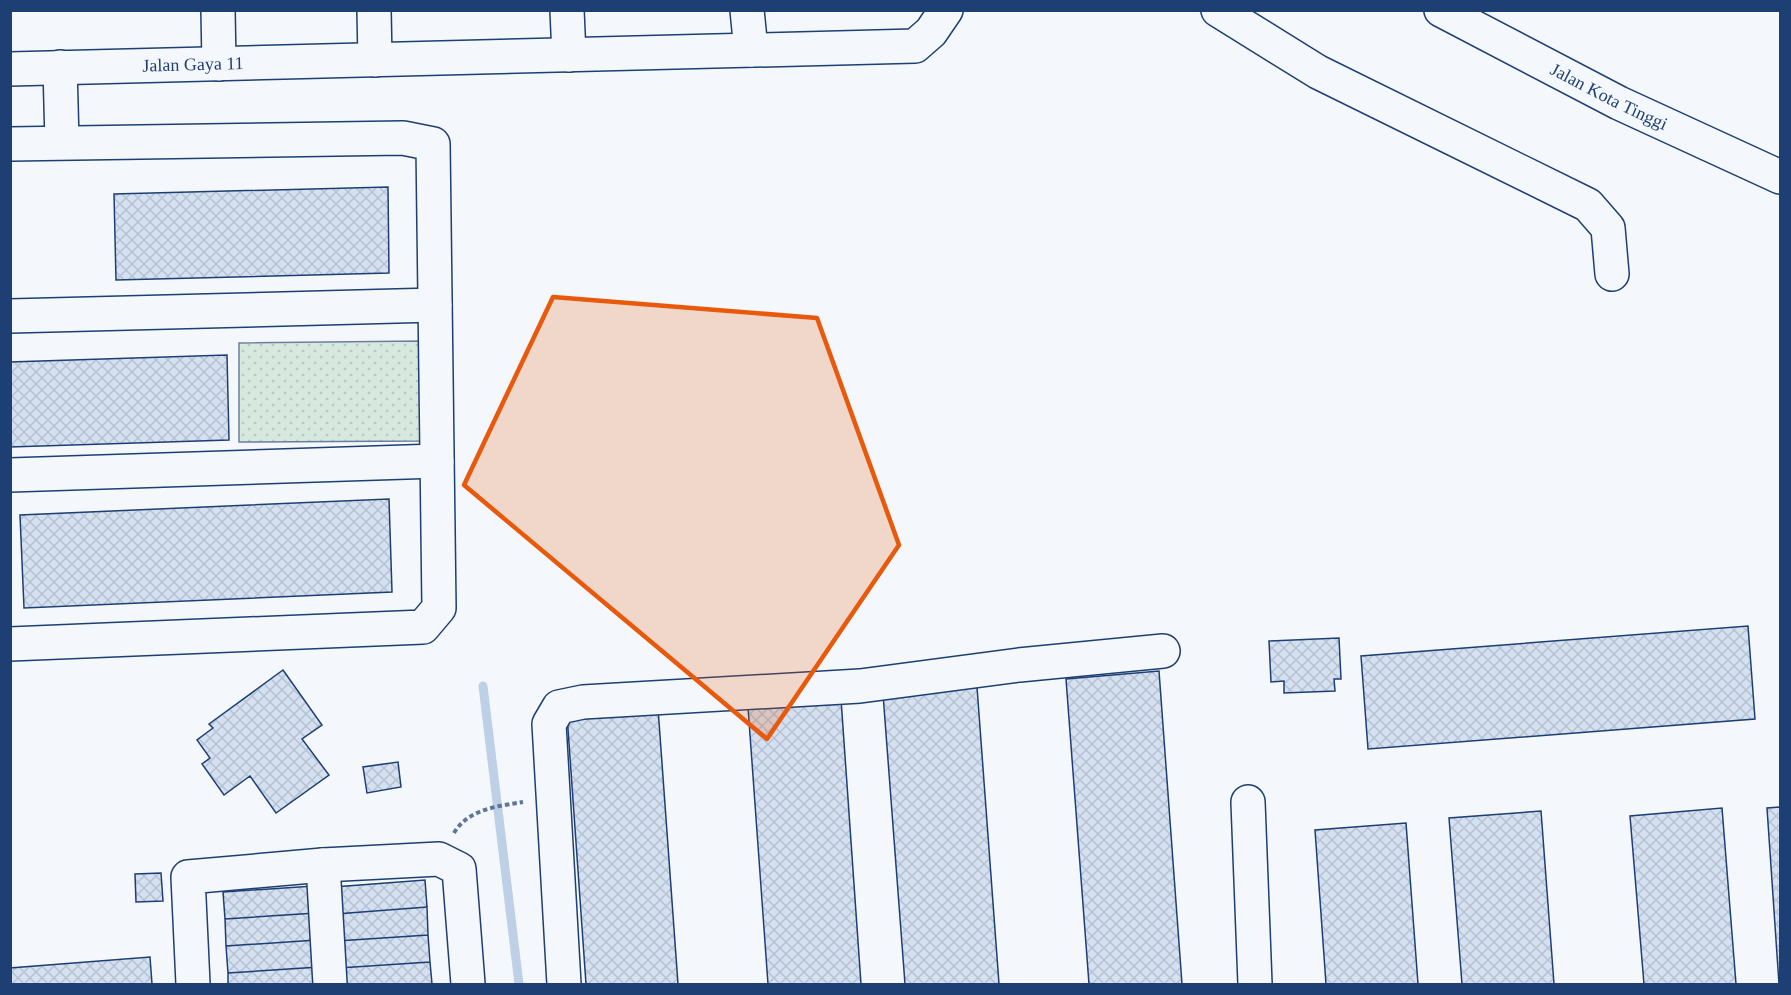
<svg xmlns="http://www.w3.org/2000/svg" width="1791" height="995" viewBox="0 0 1791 995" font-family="'Times New Roman',serif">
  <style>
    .park { fill: url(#park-dots); stroke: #687fa3; stroke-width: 1.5 }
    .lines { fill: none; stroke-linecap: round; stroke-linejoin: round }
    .stream { stroke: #bed0e5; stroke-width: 9 }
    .building { fill: url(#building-cross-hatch); stroke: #1d3f73; stroke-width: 1.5 }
    .minor-casing { stroke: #1d3f73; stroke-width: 36 }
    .highway-casing { stroke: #1d3f73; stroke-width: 36 }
    .path { stroke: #5e769c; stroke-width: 4; stroke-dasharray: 4.5 3; stroke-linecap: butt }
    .minor { stroke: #f4f7fb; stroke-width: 33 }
    .highway { stroke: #f4f7fb; stroke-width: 33 }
    .marked { fill: #e8590c; fill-opacity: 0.2; stroke: #e8590c; stroke-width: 4.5; stroke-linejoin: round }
    .labels { text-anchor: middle; stroke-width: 4.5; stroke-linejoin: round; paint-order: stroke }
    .street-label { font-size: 18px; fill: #1d3f73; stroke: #f4f7fb }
  </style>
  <defs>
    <pattern id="park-dots" width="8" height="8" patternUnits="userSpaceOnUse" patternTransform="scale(1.5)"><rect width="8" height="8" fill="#d7e8df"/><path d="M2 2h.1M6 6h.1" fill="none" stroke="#b8c8c3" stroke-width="1.8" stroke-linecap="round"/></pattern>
    <pattern id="building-cross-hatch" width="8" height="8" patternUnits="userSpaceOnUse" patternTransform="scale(1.5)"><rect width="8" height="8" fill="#d5e0f0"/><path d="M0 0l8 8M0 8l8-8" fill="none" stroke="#b6c1d1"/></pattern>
  </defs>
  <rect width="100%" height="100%" fill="#f4f7fb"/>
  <path class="park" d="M423,341l-1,100 -183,1v-99z"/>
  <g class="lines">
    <path class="stream" d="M483,686l36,298"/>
  </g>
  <path class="building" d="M388,187l1,86 -273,7 -2,-86z
    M227,355l2,85 -219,7v-85z
    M389,499l3,93 -368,16 -4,-93z
    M1748,626l7,93 -387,30 -7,-93z
    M1339,638l2,41h-7l1,12 -51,2v-12l-13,1 -2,-41z
    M283,670l39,55 -20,14 27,36 -53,38 -26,-37 -26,19 -22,-31 8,-6 -13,-18 16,-12 -4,-4z
    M1159,671l23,313h-93l-23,-305z
    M977,687l22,297h-94l-22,-290z
    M841,699l20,285h-93l-20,-277z
    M658,708l20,276h-92l-19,-269z
    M398,762l3,25 -34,6 -4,-26z
    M1780,807v177h-1l-12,-176z
    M1722,808l14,176h-92l-14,-168z
    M1541,811l13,173h-92l-13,-166z
    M1406,823l12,161h-92l-11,-154z
    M161,873l2,28 -27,1 -1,-28z
    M425,880l2,27 -91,7 -2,-27z
    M314,886l2,27 -91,6 -2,-27z
    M427,907l1,28 -91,6 -1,-27z
    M316,913l1,27 -91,6 -1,-27z
    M428,935l2,27 -91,6 -2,-27z
    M317,940l2,27 -91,6 -2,-27z
    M150,957l2,27h-142v-16z
    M430,962l2,22h-92l-1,-16z
    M319,967l1,17h-92v-11z"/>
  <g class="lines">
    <defs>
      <g id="minor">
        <path d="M218,10l1,54"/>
        <path d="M374,10l1,50"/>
        <path d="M567,10l2,45"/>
        <path d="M747,10l4,40"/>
        <path d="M1218,10l100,62 270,133 20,23 4,46"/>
        <path d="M60,67l2,75"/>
        <path id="s1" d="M10,69l905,-23 16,-14 15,-22"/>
        <path d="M10,144l393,-6 30,6 6,464 -16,19 -413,17"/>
        <path d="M10,316l425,-11"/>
        <path d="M10,475l427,-14"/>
        <path d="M1248,802l7,182"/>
        <path d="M323,865l7,119"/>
        <path d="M193,984l-5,-107 135,-12 116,-6 20,10 9,115"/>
        <path d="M564,984l-15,-260 10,-17 24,-5 277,-16 159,-21 144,-14"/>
      </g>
      <g id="highway">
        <path id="s2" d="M1441,10l178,93 161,74"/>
      </g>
    </defs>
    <use href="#minor" class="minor-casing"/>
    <use href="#highway" class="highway-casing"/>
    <path class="path" d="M454,833c14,-24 44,-27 69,-31"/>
    <use href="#minor" class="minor"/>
    <use href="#highway" class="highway"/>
  </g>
  <path class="marked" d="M553,297l264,21 82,227 -132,194 -303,-254z"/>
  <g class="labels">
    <g class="street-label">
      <text dy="6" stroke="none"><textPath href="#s1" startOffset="183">Jalan Gaya 11</textPath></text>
      <text dy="6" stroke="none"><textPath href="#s2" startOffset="189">Jalan Kota Tinggi</textPath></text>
    </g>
  </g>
  <rect width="1791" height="995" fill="none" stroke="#1d3f73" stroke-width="24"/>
</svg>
